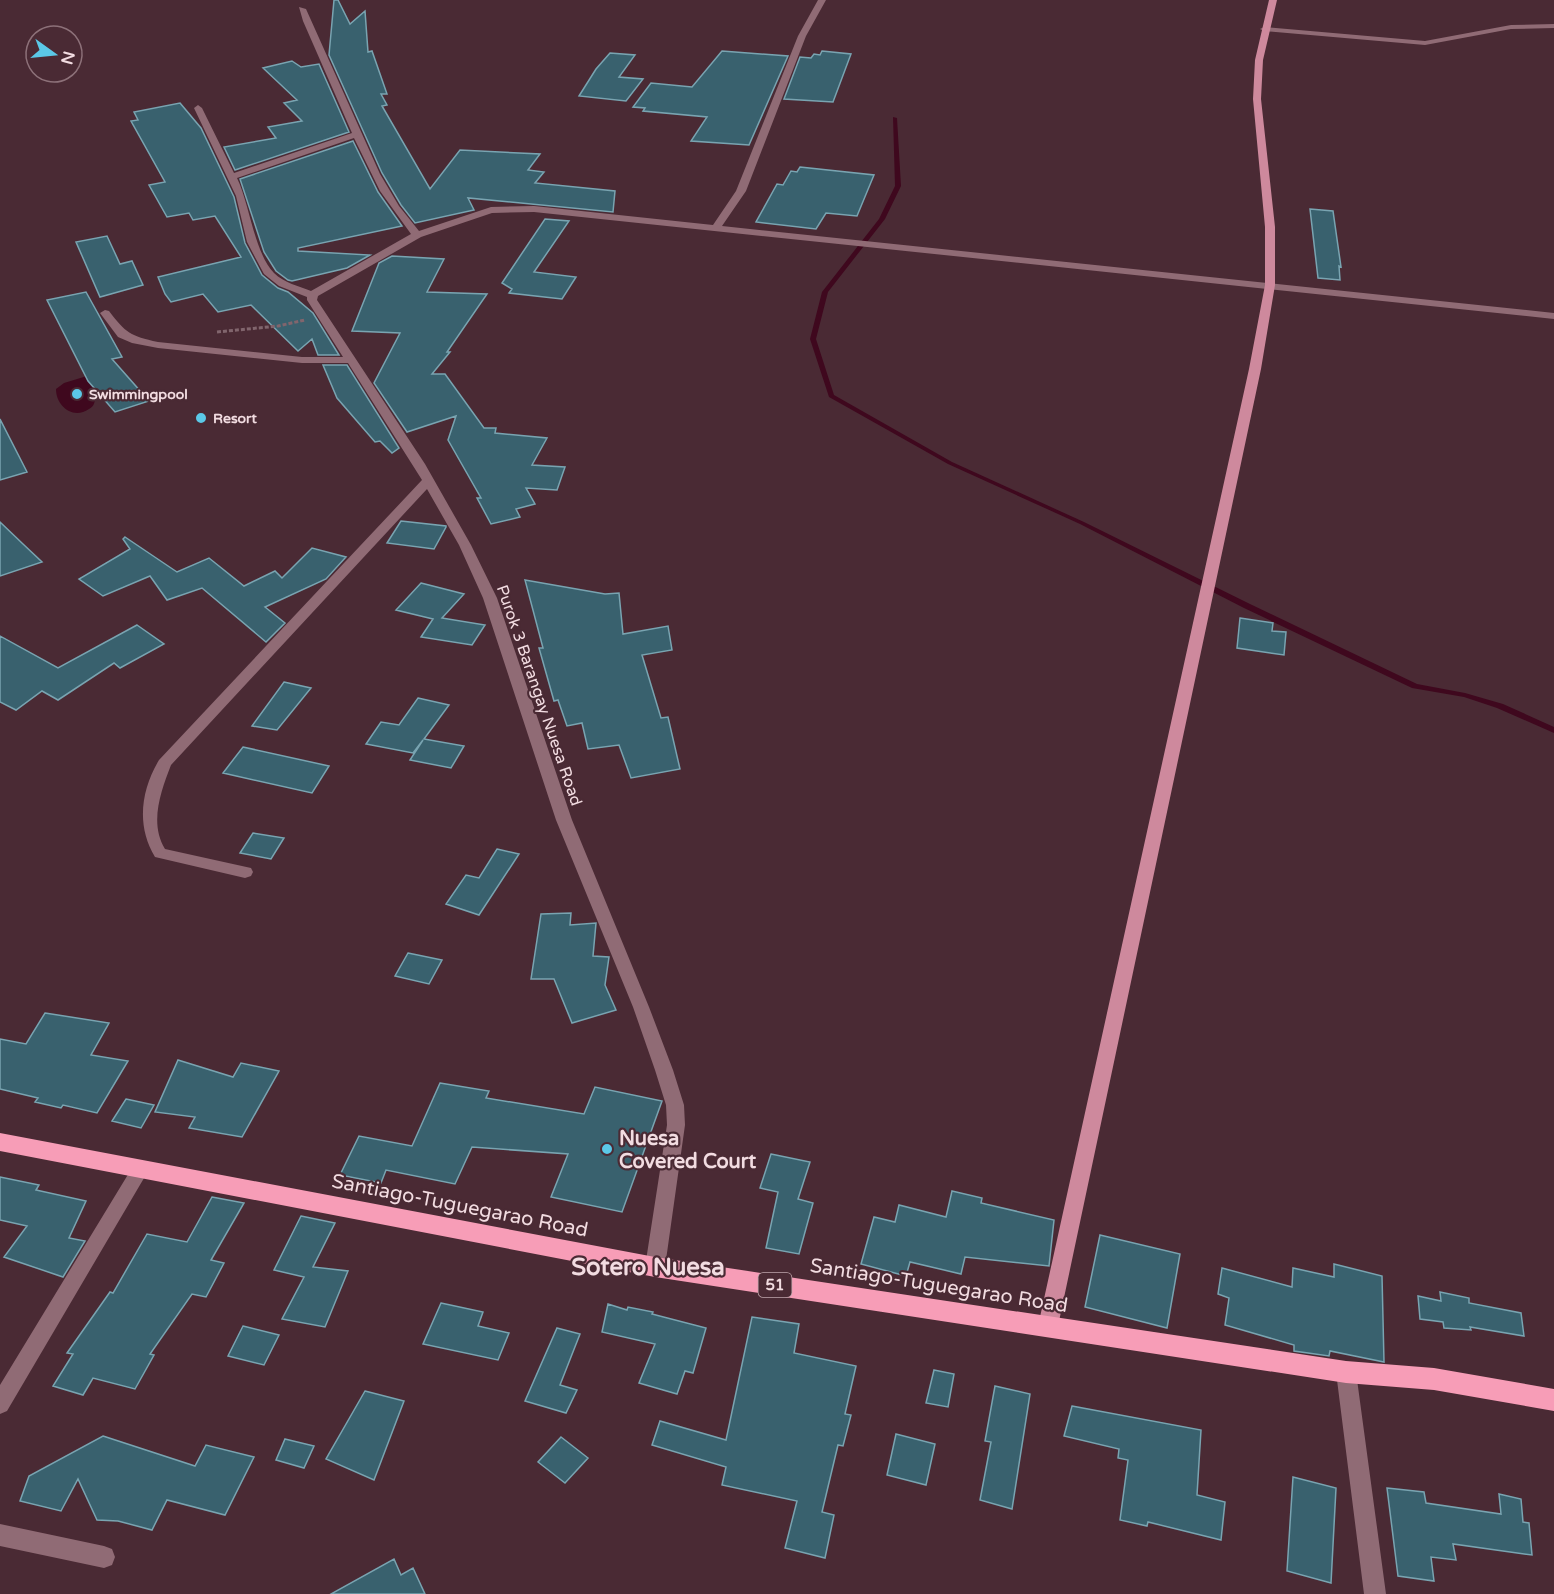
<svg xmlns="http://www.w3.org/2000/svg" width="1554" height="1594" viewBox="0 0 1554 1594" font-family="'Varela Round',sans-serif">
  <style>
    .water { fill: #3f081e }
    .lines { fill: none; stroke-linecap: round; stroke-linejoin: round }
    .stream { fill: #3f081e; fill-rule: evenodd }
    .building { fill: #39616e; stroke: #79a4b1; stroke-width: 1.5 }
    .path { stroke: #81656d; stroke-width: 3; stroke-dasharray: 4 2; stroke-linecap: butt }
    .minor { fill: #906b75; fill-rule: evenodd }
    .major { fill: #ce899d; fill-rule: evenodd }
    .highway { fill: #f79db7; fill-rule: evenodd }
    .poi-dot { fill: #5bc8e7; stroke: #4a2a34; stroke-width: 2 }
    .labels { text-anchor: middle; stroke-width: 4.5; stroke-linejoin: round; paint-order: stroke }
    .far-poi-label { font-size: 14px; font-weight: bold; fill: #f2dce1; stroke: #4a2a34; text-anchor: start }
    .shield { fill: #4a2a34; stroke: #c0a7ad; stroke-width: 1.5 }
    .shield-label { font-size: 15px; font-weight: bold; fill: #f2dce1 }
    .street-label { font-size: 16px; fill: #f2dce1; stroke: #4a2a34 }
    .near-poi-label { font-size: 20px; font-weight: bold; fill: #f2dce1; stroke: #4a2a34; text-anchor: start }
    .near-street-label { font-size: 20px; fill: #f2dce1; stroke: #4a2a34 }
    .near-quarter-label { font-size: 24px; font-weight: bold; fill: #f2dce1; stroke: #4a2a34 }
  </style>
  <rect width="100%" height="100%" fill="#4a2a34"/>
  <path class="water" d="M87,376l25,10c-5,3 -13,5 -16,11 -2,5 -1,9 -7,12 -16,11 -33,-3 -33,-20l8,-6z"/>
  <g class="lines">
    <path class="stream" d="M893,117l4,1 4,68 -16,33 -57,73 -12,47 18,56 118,67 132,60 166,82 167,80 48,9 38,11 51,23v6l-57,-25 -33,-11 -52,-9 -168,-80 -164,-84 -132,-60 -119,-67 -19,-58 12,-47 57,-73 16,-33z"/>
  </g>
  <path class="building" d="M334,0h4l12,24 15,-13 3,41 4,-1 15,43h-6l6,11 -5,1 48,83 30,-39 80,4 -12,16 16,2 -9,11 80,8 -2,21 -145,-14 6,12 -59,13 -14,-18 -19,-32 -53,-118z
    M722,51l66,5 -39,89 -58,-4 16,-24 -64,-6 2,-3 -12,-1 18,-24 41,4z
    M822,51l29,3 -18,48 -49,-3 16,-42 11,1 3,-4 6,1z
    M610,53l25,2 -16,22 24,2 -17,22 -47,-5 17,-27z
    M292,61l9,6 18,-3 30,68 -114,38 -11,-23 52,-9 -8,-11 34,-6 -18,-18 13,-3 -34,-32z
    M180,103l21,25 33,69 11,46 17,32 16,13 10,4 25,21 26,42h-21l-6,-16 -14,12 -47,-46 -33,7 -15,-18 -32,8 -6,-8 -7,-17 83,-20 -26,-41 -22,4 -4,-7 -22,4 -18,-32 16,-3 -34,-61 7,-1 -4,-8z
    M353,141l25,51 24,34 -104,22v3l72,4 -23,13 -55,13 -4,-1 -12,-9 -12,-19 -24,-73z
    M800,167l74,8 -17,41 -31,-3 -10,16 -60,-7 21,-38 6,1 8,-14 6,1z
    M1310,209l23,2 8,56 -2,-1 1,14 -22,-2z
    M545,219l24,2 -35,51 42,5 -14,22 -53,-6 3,-4 -10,-6z
    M107,236l13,28 12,-3 11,24 -43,12 -24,-55z
    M392,256l52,3 -17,33 60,2 -40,58h3l-18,22h13l39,54h12l-1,5 52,5 -15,27 33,2 -8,23 -31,-2 9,16 -19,5 4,8 -29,7 -14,-26h4l-33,-58 8,-24 -49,16 -33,-49 26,-50 -48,-2 27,-68z
    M86,292l36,65 -10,2 37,42 -34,11 -27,-31 -41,-81z
    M323,365h24l52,83 -7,5 -12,-12 -5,1 -38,-44z
    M0,419l27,53 -27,8z
    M401,521l45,5v1l-12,22 -47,-6z
    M0,522l23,22 19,18 -42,14z
    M125,537l52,35 32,-14 35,28 31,-15 7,7 30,-30 34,9 -20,22 -61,28 20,16 -19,19 -64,-54 -35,12 -17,-24 -47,20 -24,-17 51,-30 -7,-10z
    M525,580l80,14 14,-1 4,41 45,-8 4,24 -30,5 19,63 7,-1 12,52 -49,9 -12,-33 -31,4 -6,-26 -15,3 -9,-26 -4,1 -15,-53h4z
    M421,583l43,11 -22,24 43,7 -13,20 -51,-8 12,-18 -37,-9z
    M1240,618l33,5 -1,8 14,1 -2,23 -47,-7z
    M137,625l27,19 -44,24 -6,-5 -56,37 -16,-9 -26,19 -16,-8v-66l58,32z
    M284,682l27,6 -34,42 -25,-4z
    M418,698l31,7 -25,34 40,7 -13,22 -41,-8 13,-20 -10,13 -47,-9 15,-22 18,3z
    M243,747l86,19 -17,27 -89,-20z
    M253,833l31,5 -13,21 -31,-6z
    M497,849l22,5 -40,61 -33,-11 20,-29 13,3z
    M571,913l-1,12 26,-2 -3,33 16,1 -4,28 11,25 -44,13 -18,-44h-23l10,-65z
    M408,953l34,7 -13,24 -34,-8z
    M45,1013l64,10 -18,32 37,6 -31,52 -34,-8 -2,3 -26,-6 3,-4 -38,-9v-50l26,5z
    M178,1060l55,17 8,-14 38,8 -37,66 -53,-9 6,-11 -40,-5z
    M440,1083l49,8 -3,7 98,16 11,-27 67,14 -40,111 -71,-15 17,-43 -96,-7 -17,37 -69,-14 -5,13 -41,-8 19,-39 53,10z
    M126,1099l28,6 -13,23 -29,-7z
    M771,1154l39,8 -12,37 15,4 -14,51 -33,-6 12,-56 -18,-4z
    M0,1177l39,8 -3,5 50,11 -17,37 16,3 -22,36 -59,-20 23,-31 -27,-6z
    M952,1191l30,7 -1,5 73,17 -5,46 -84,-9 -4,17 -51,-12 -4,14 -45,-12 13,-47 21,5 4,-17 47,12z
    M212,1197l32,6 -33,57 13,3 -18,34 -14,-3 -42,60 4,1 -19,34 -42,-11 -10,17 -30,-9 20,-32 -6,-1 43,-61 3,1 34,-59 40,8z
    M301,1216l34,7 -22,44 35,4 -23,56 -43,-8 22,-42 -30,-7z
    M1100,1235l80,19 -13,74 -82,-21z
    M1334,1264l48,12 2,86 -54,-11 -1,5 -35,-5v-6l-69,-20 4,-27 -11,-4 4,-26 70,19 1,-19 41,9z
    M1440,1292l29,6v5l52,10 3,23 -54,-9 1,3 -27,-2 -1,-6 -23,-3 -2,-23 23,5z
    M441,1303l42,9 -5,14 31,7 -11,27 -75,-16z
    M608,1304l19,6 1,-3 25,5 -1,2 54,14 -13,45 -8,-2 -8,23 -38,-11 16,-39 -53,-12z
    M752,1317l47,7 -5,29 62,13 -11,48 6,1 -8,31 -5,-1 -16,67 12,3 -9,43 -40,-10 12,-47 -75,-16 4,-18 -74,-22 8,-24 66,19z
    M243,1326l36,9 -15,30 -36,-9z
    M557,1328l23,6 -20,51 17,5 -11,23 -41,-12z
    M934,1370l20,4 -6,33 -22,-4z
    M995,1386l35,8 -18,115 -32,-9 11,-58 -6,-1z
    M365,1391l39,10 -30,79 -48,-21z
    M1072,1406l129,24 -4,65 28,7 -4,38 -73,-18 -1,4 -27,-6 8,-60 -10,-2 1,-9 -55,-13z
    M896,1434l39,10 -9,41 -39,-10z
    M103,1436l92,30 11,-21 48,12 -29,58 -58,-15 -15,30 -34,-9 -21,-1 -19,-41 -17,32 -41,-10 9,-25z
    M561,1437l27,21 -23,25 -27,-21z
    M285,1439l29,7 -10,22 -28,-8z
    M1293,1477l43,11 -5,95 -44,-12z
    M1387,1488l37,4 2,11 75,11 -2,-20 22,5 2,23 6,1 3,32 -79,-11 3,16 -25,-3 3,24 -36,-5z
    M394,1559l7,16 12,-7 12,26h-94z"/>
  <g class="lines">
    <path class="path" d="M217,332l61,-6 27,-6"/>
    <path class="minor" d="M818,0h8l-20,36 -60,155 -24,35 832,87v6l-1020,-107 -42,1 -71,24 -103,59 -1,4 108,164 46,81 26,53 75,222 77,187 24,63 11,35 1,20 -20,142 -3,6 -7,2 -7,-2 -3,-6 22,-142 -1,-20 -11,-35 -22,-63 -77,-187 -73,-222 -24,-53 -32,-56 -256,276c-10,26 -22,58 -6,84l86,19 2,4 -2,4 -6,2 -90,-21c-19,-31 -14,-67 4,-97l263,-280 -74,-117h-46l-144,-15 -26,-5 -14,-6 -18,-24 5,-3 4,1c17,22 21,25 49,31l144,15h41l-36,-57v-3l-28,-11 -15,-12 -17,-32 -11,-46 -42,-88 4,-3 4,3 32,65 118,-40 -49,-112 -4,-14 7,2 74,165 19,32 20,25 72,-24 43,-1 179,19 23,-34 62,-155zM354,138l26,53 31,43 -100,57c-12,-5 -27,-8 -37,-18 -20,-21 -24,-68 -37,-95z
      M1554,24v4l-43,1 -86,16 -161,-14 -4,-2 4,-2 161,14 86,-16z
      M141,1160l6,3 3,5 -3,5 -140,238 -7,3v-29l135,-222z
      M1346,1363l7,2 3,7 30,222h-22l-28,-222 3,-7z
      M0,1524l104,22 8,3 3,8 -3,8 -8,3 -104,-22z"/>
    <path class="major" d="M1269,0h8l-14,60 -2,39 14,128v58l-14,84 -203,957 -3,6 -7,3 -7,-3 -3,-6 211,-957 16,-84v-58l-12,-128 2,-39z"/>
    <path class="highway" d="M0,1133l655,124 691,104 88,7 120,21v22l-120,-21 -88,-7 -691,-106 -655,-126z"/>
  </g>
  <g class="poi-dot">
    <circle cx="77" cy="394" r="6"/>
    <circle cx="201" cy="418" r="6"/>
    <circle cx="607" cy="1149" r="6"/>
  </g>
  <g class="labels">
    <g class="far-poi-label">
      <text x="89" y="399">Swimmingpool</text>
      <text x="213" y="423">Resort</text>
    </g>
    <rect class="shield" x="758.5" y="1273" width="33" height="24" rx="4.5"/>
    <g class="shield-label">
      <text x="775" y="1290">51</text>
    </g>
    <g class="street-label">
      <text transform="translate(540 695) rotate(71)" y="6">Purok 3 Barangay Nuesa Road</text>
    </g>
    <g class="near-poi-label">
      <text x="619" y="1145">Nuesa<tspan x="619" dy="23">Covered Court</tspan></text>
    </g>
    <g class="near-street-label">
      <text transform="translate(460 1205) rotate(11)" y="7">Santiago-Tuguegarao Road</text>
      <text transform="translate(939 1285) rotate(9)" y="7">Santiago-Tuguegarao Road</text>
    </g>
    <g class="near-quarter-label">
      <text x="648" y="1275">Sotero Nuesa</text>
    </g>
  </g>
  <g transform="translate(54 54) rotate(105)"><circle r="28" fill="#4a2a34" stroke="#8d7179" stroke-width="1.5"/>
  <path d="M0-4.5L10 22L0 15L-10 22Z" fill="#5bc8e7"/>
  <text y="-9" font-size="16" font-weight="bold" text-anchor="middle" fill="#f2dce1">N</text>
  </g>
</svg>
